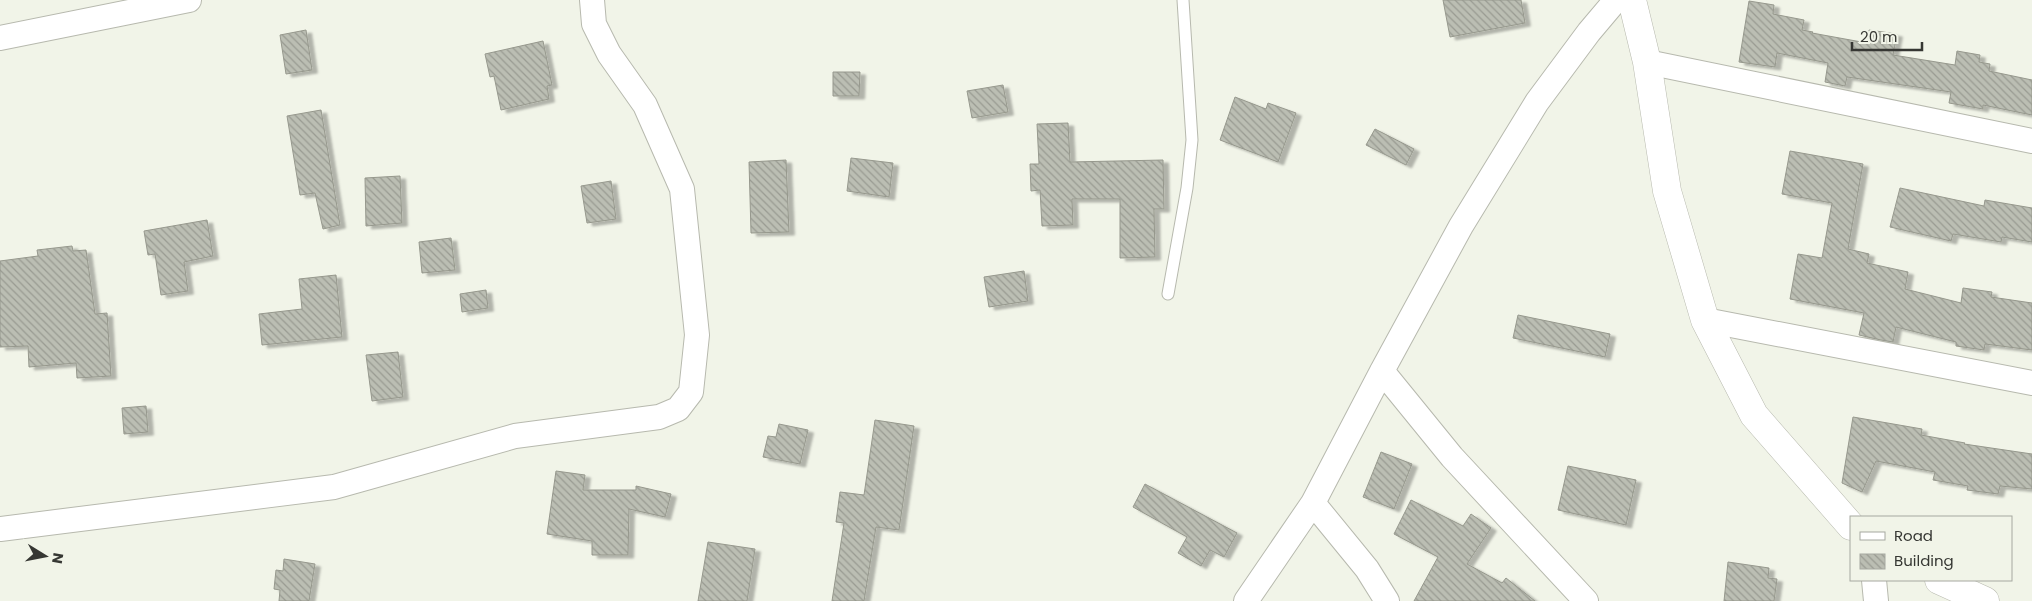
<svg xmlns="http://www.w3.org/2000/svg" width="2032" height="601" viewBox="0 0 2032 601" font-family="Poppins,sans-serif">
  <style>
    .building { fill: url(#building-back-hatch); stroke: #96988d; filter: url(#shadow) }
    .lines { fill: none; stroke-linecap: round; stroke-linejoin: round }
    .service-casing { stroke: #b7b9ae; stroke-width: 13 }
    .minor-casing { stroke: #b7b9ae; stroke-width: 26 }
    .tertiary-casing { stroke: #b7b9ae; stroke-width: 29 }
    .service { stroke: #fff; stroke-width: 11 }
    .minor { stroke: #fff; stroke-width: 24 }
    .tertiary { stroke: #fff; stroke-width: 28 }
  </style>
  <defs>
    <pattern id="building-back-hatch" width="6" height="6" patternUnits="userSpaceOnUse" patternTransform="scale(1.25)"><rect width="6" height="6" fill="#bbbeb3"/><path d="M-1 5l2 2M0 0l6 6M5-1l2 2" fill="none" stroke="#999b92"/></pattern>
    <filter id="shadow"><feDropShadow dx="5.5" dy="3" stdDeviation="1" flood-color="#0004"/></filter>
  </defs>
  <rect width="100%" height="100%" fill="#f1f4e8"/>
  <path class="building" d="M1443,0h78l4,23 -75,14z
    M1749,1l25,4 -1,9 31,6 -2,10 11,2 -1,1 55,10 2,-13 28,4 -4,21 62,10 2,-14 23,4 -1,7 11,2 -1,7 43,9v35l-49,-10v4l-34,-6 2,-11 -104,-15 -2,9 -20,-4 3,-19 -51,-10 -2,14 -36,-5z
    M306,30l6,40 -26,4 -6,-39z
    M543,41l9,44 -5,1 2,13 -48,11 -7,-34 -4,1 -5,-23z
    M833,72h27l-1,24h-26z
    M1003,85l5,27 -36,6 -5,-27z
    M1235,97l31,12 2,-6 28,10 -18,49 -58,-22z
    M321,110l19,115 -17,4 -8,-36 -15,2 -13,-79z
    M1068,123l2,39 93,-2 1,49h-10l1,48 -35,1v-59h-48l1,26 -31,1 -2,-36 -9,1 -1,-27h9l-2,-40z
    M1375,129l39,20 -8,16 -40,-20z
    M1790,151l73,13 -15,85 21,5 -2,9 41,9 -3,17 56,14 2,-15 29,4 -1,5 41,6v47l-47,-6 -1,6 -28,-4v-4l-60,-15 -3,15 -12,-2 -22,-5 5,-22 -74,-14 8,-45 24,4 10,-55 -50,-9z
    M851,158l42,5 -4,34 -42,-6z
    M786,160l3,72 -38,1 -2,-71z
    M400,176l2,47 -36,3 -1,-48z
    M611,181l5,38 -29,4 -6,-37z
    M1900,188l84,18 1,-6 47,8v34l-30,-5 -1,5 -48,-8 -2,7 -61,-14z
    M207,220l6,36 -29,6 4,29 -27,4 -6,-41 -7,1 -4,-24z
    M451,238l4,32 -33,3 -3,-31z
    M72,246l1,5 13,-1 9,64 12,-1 4,63 -34,2 -1,-15 -47,4 -1,-21 -28,1v-86l38,-5 -1,-6z
    M1024,271l4,30 -39,6 -5,-30z
    M336,275l6,62 -80,8 -3,-31 43,-5 -3,-30z
    M486,290l2,18 -26,4 -2,-18z
    M1518,315l92,19 -5,23 -92,-19z
    M398,352l5,45 -31,4 -6,-46z
    M146,406l2,26 -24,2 -2,-26z
    M1853,417l69,12 -1,6 44,8 -1,1 68,10v35l-32,-3 -2,8 -31,-4 1,-4 -35,-6 2,-8 -59,-11 -14,31 -20,-9z
    M875,420l39,6 -15,104 -23,-3 -12,74h-32l12,-78 -8,-1 4,-30 24,3z
    M779,424l29,6 -8,34 -37,-7 5,-21 8,1z
    M1381,452l31,12 -18,45 -31,-12z
    M1568,466l68,14 -10,45 -68,-15z
    M556,471l29,4 -2,15h53v-4l35,8 -6,23 -36,-8 -1,46h-36v-14l-45,-7z
    M1145,484l92,49 -13,24 -14,-7 -9,16 -23,-13 9,-16 -54,-30z
    M1411,500l52,26 8,-12 20,14 -24,36 35,19 4,-5 29,23h-121l24,-44 -44,-23z
    M708,542l47,7 -8,52h-49z
    M284,559l31,5 -6,37h-30l1,-11 -6,-1 2,-19 7,1z
    M1728,562l41,6 -1,10 9,1 -3,22h-50z"/>
  <g class="lines">
    <defs>
      <path id="service" d="M1168,294l19,-106 5,-48 -9,-140"/>
      <path id="minor" d="M0,38l189,-38
        M1647,62l385,79
        M1705,320l327,63
        M1382,371l70,86 134,144
        M1313,503l54,66 20,32
        M0,529l334,-42 181,-51 144,-19 19,-8 13,-17 6,-57 -15,-146 -37,-84 -36,-51 -15,-30 -2,-24
        M1874,580l2,21
        M1246,601l67,-98 69,-132 79,-145 76,-124 52,-70 27,-32"/>
      <path id="tertiary" d="M1632,0l15,62 20,129 38,129 49,95 97,111
        M1939,580l46,21"/>
    </defs>
    <use href="#service" class="service-casing"/>
    <use href="#minor" class="minor-casing"/>
    <use href="#tertiary" class="tertiary-casing"/>
    <use href="#service" class="service"/>
    <use href="#minor" class="minor"/>
    <use href="#tertiary" class="tertiary"/>
  </g>
  <rect x="1850" y="516" width="162" height="65" fill="#f1f4e8" stroke="#a6a8a0"/>
  <rect x="1860" y="532" width="25" height="8" fill="#ffffff" stroke="#a6a8a0"/>
  <text x="1894" y="541" font-size="15" fill="#363733">Road</text>
  <rect x="1860" y="554" width="25" height="15" fill="url(#building-back-hatch)" stroke="#a6a8a0"/>
  <text x="1894" y="566" font-size="15" fill="#363733">Building</text>
  <g transform="translate(45 556) rotate(100)" stroke="#f1f4e8" stroke-width="4" paint-order="stroke">
  <path d="M0-4L9 19L0 12L-9 19Z" fill="#363733"/>
  <text y="-8" font-size="14" font-weight="bold" text-anchor="middle" fill="#363733">N</text>
  </g>
  <path d="M1852 42v8h70v-8" fill="none" stroke="#363733" stroke-width="2.5"/>
  <text x="1860" y="42" font-size="15" fill="#363733" stroke="#f1f4e8" stroke-width="4" paint-order="stroke">20 m</text>
</svg>
